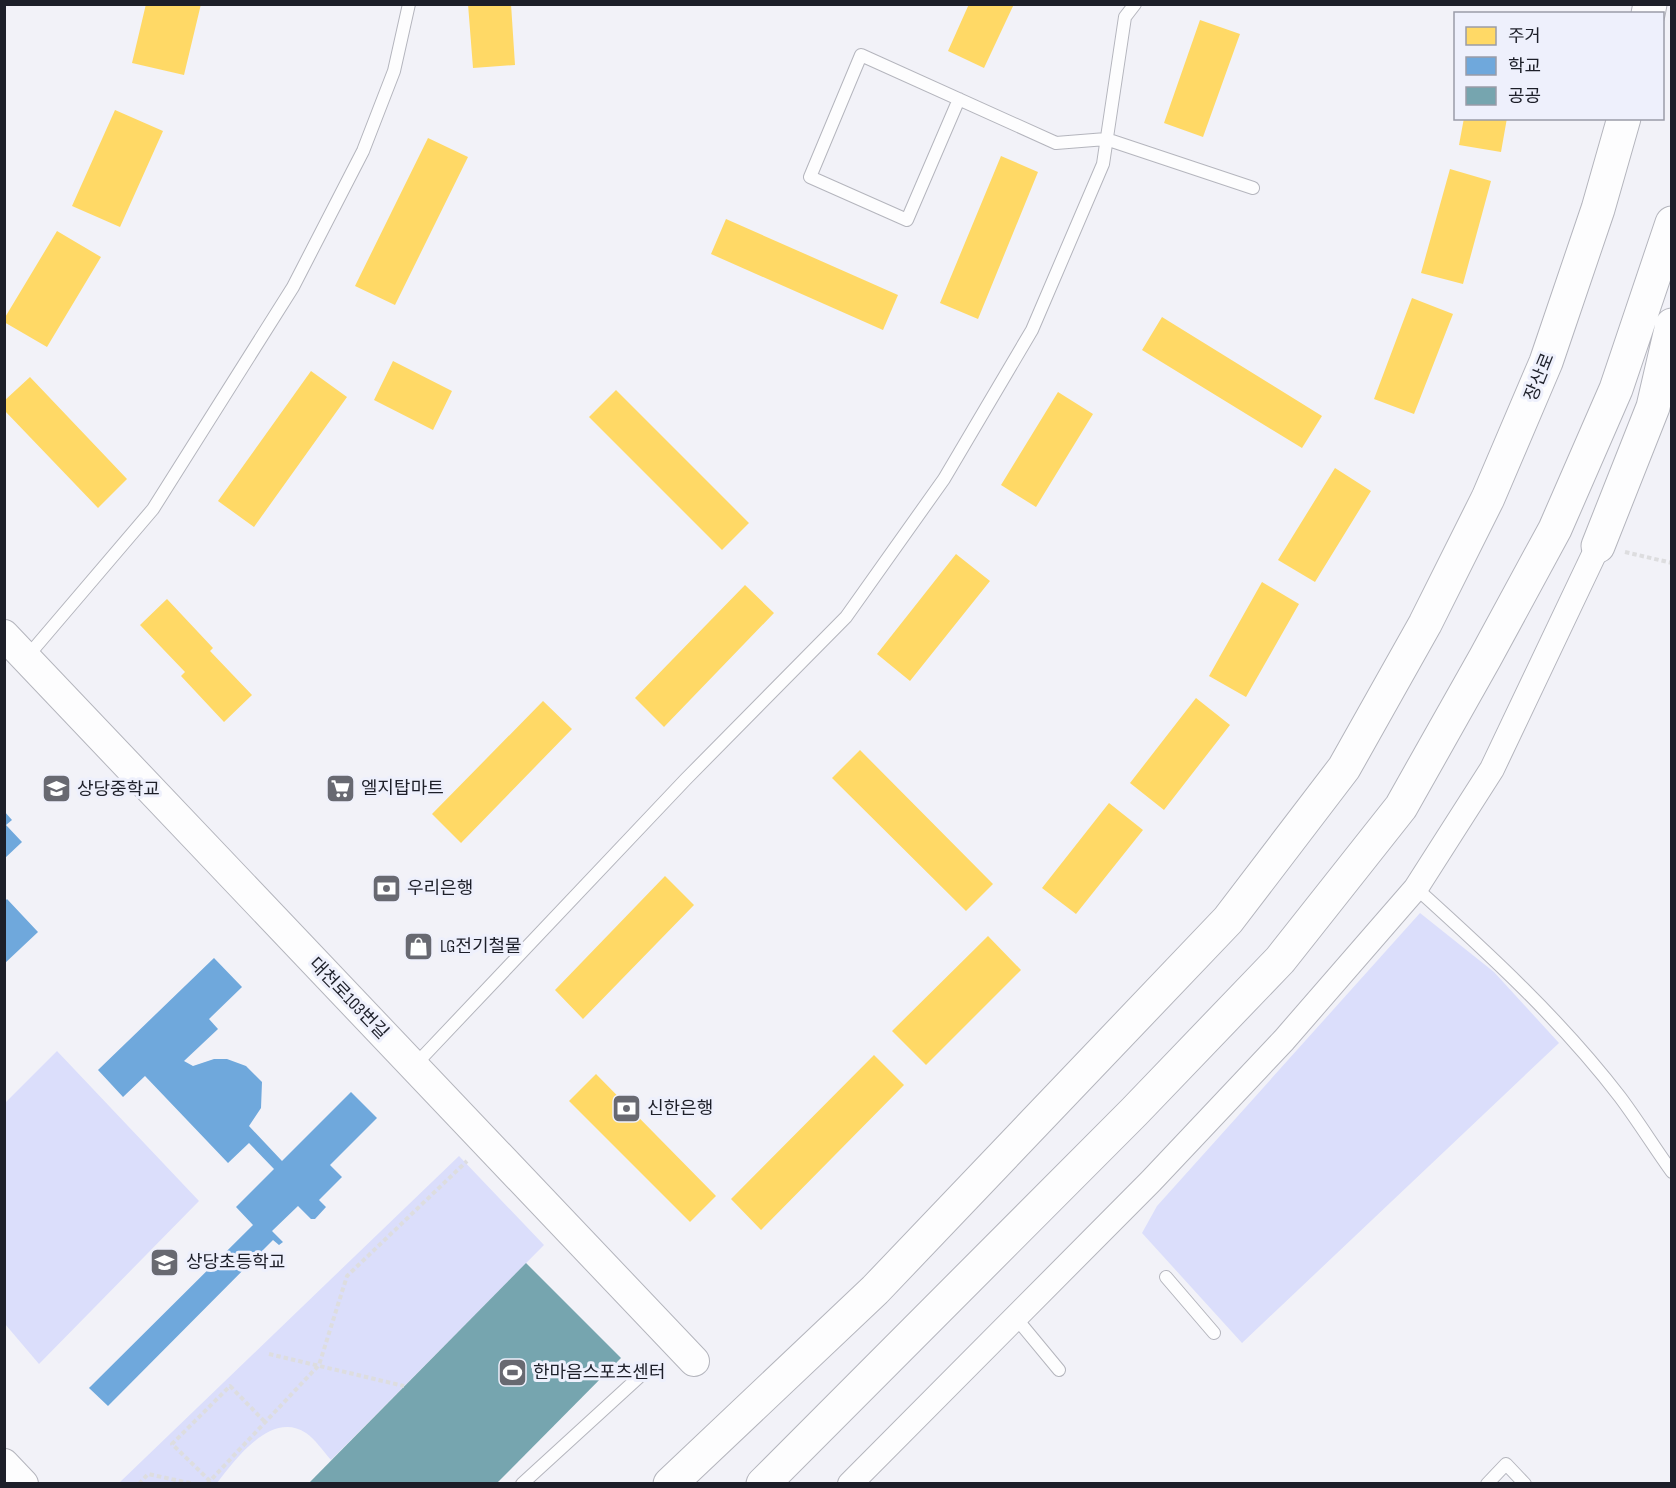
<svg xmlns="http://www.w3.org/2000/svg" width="1676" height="1488" viewBox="0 0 1676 1488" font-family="'Sofia Sans Condensed','Noto Sans KR',sans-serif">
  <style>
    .green { fill: #dbdefb }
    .homes { fill: #ffd966 }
    .schools { fill: #6fa8dc }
    .public { fill: #76a5af }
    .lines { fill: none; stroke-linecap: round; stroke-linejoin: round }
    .service-casing { stroke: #b4b5bd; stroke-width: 14 }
    .minor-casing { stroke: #b4b5bd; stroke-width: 26 }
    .tertiary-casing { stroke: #b4b5bd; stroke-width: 32 }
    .trunk-casing { stroke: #b4b5bd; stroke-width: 35 }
    .path { stroke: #dddddf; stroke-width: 4; stroke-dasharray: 4.5 3; stroke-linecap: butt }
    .service { stroke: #fdfdfe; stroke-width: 12 }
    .minor { stroke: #fdfdfe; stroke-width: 24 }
    .tertiary { stroke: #fdfdfe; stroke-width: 30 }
    .trunk { stroke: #fdfdfe; stroke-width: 33 }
    .labels { text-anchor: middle; stroke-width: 6; stroke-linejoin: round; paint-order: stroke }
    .street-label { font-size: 18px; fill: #1d1f29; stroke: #eef0fc }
    .poi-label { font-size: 18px; fill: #1d1f29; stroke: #eef0fc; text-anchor: start }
  </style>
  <rect width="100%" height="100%" fill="#f2f2f8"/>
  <path class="green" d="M1420,913l74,59 65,71 -317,300 -100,-110 15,-27z
    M57,1051l142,150 -160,163 -34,-40v-221z
    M459,1156l85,89 -213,215c-8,-9 -16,-21 -25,-27 -35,-23 -71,27 -89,50h-98z"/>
  <path class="homes" d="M146,4h55l-17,71 -52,-12z
    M468,4h43l4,61 -42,3z
    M969,4h45l-30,64 -36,-17z
    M1200,20l40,14 -37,103 -39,-14z
    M115,110l48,21 -43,96 -48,-21z
    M1464,118h43l-6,34 -42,-7z
    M428,138l40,19 -73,148 -40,-19z
    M1001,156l37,16 -60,147 -38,-16z
    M1450,169l41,12 -28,103 -42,-11z
    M726,219l172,76 -15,35 -172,-76z
    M57,231l44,26 -54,90 -43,-25v-3z
    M1412,298l41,16 -39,100 -40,-15z
    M1162,317l160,99 -20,32 -160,-98z
    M393,361l59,30 -19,39 -59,-30z
    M311,371l36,26 -93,130 -36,-26z
    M30,377l97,102 -29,29 -94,-98v-9z
    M616,390l133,133 -27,27 -133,-133z
    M1058,392l35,22 -57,93 -35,-22z
    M1335,468l36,23 -56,91 -37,-22z
    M956,554l34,27 -80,100 -33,-27z
    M1262,582l37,22 -53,93 -37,-21z
    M745,585l29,28 -110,114 -29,-29z
    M167,599l46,49 -3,3 42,44 -28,27 -43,-46 4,-4 -45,-47z
    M1196,698l34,27 -66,85 -34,-27z
    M543,701l29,28 -111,114 -29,-29z
    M860,750l133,134 -27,27 -134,-133z
    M1109,803l34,27 -67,84 -34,-26z
    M665,876l29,29 -111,114 -28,-29z
    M988,936l33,34 -95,95 -34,-34z
    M874,1055l30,30 -143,145 -30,-31z
    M596,1074l120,122 -26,26 -121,-121z"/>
  <path class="schools" d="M4,811l8,9 -6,5 16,17 -18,17z
    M7,899l31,33 -34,32v-62z
    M214,958l28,29 -33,32 9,10 -34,32 9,5 21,-7h13l19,7 16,16 -1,26 -12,18 33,35 69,-69 26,26 -47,47 12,12 -23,23 7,7 -11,12h-4l-13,-13 -26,25 11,11 -4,3 -6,-5 -165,166 -19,-18 164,-163 -17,-18 38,-38 -25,-26 -21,20 -83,-87 -22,21 -25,-27z"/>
  <path class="public" d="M526,1263l95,95 -125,126h-188z"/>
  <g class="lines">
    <defs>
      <path id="service" d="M959,99l-52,121 -97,-43 51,-122 195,88 50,-4 147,49
        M26,658l127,-149 140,-222 70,-136 31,-80 15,-67
        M1416,888c72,65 145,132 204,209 18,24 34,50 52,75
        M415,1065l271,-286 160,-162 98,-138 88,-149 71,-166 22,-147 10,-13
        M1166,1277l48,56
        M1016,1318l43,52
        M522,1484l117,-107
        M1487,1484l19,-20 19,20"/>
      <path id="minor" d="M850,1484l301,-303 133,-141 132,-152 76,-119 106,-223"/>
      <path id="tertiary" d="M4,635l690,726
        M4,1464l19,20"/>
      <path id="trunk" d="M1648,14l2,-10
        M1598,546l55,-139 19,-82
        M670,1484l205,-194 353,-370 116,-152 81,-144 63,-126 58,-136 52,-153 26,-91
        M763,1484l371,-372 146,-152 121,-153 84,-149 70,-129 61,-140 56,-166"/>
    </defs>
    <use href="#service" class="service-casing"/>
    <use href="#minor" class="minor-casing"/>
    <use href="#tertiary" class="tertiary-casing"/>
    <use href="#trunk" class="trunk-casing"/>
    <path class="path" d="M1625,552l47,11
      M269,1354l135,32
      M210,1481l-38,-37 58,-58 35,36
      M139,1484l9,-10 46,10
      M207,1484l112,-119 28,-89 120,-115"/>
    <use href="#service" class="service"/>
    <use href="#minor" class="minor"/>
    <use href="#tertiary" class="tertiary"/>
    <use href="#trunk" class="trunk"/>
  </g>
  <defs>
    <symbol id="supermarket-square" viewBox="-11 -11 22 22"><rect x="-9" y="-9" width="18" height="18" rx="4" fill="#686971" stroke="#eef0fc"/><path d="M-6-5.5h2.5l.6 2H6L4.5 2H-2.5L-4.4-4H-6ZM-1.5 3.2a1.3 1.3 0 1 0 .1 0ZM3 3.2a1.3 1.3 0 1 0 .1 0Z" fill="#fff"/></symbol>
    <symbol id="school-square" viewBox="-11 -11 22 22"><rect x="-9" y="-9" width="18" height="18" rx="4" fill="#686971" stroke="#eef0fc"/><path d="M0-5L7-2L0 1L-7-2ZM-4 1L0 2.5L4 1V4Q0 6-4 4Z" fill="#fff"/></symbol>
    <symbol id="bank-square" viewBox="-11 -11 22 22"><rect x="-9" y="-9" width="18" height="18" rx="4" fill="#686971" stroke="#eef0fc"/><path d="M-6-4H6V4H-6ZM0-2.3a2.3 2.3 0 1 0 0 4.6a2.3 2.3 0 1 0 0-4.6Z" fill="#fff"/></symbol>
    <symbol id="shop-square" viewBox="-11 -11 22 22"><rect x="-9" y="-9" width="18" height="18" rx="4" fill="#686971" stroke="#eef0fc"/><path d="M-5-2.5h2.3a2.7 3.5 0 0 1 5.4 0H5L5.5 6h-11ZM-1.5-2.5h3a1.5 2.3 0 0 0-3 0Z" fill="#fff"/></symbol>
    <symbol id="stadium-square" viewBox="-11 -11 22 22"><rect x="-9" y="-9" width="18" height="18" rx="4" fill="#686971" stroke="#eef0fc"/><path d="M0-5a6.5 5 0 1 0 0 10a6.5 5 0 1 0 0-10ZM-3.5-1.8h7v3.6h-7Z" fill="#fff"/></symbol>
  </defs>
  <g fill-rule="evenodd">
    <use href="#supermarket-square" x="324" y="772" width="33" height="33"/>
    <use href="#school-square" x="40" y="772" width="33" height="33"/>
    <use href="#bank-square" x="370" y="872" width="33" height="33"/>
    <use href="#shop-square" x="402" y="930" width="33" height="33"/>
    <use href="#bank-square" x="610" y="1092" width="33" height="33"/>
    <use href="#school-square" x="148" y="1246" width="33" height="33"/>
    <use href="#stadium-square" x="496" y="1356" width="33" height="33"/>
  </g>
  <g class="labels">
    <g class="street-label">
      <text transform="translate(1539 377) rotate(-68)" y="6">장산로</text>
      <text transform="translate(349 998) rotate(46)" y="6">대천로103번길</text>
    </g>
    <g class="poi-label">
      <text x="361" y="794">엘지탑마트</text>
      <text x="77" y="795">상당중학교</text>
      <text x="407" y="894">우리은행</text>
      <text x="440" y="952">LG전기철물</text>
      <text x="647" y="1114">신한은행</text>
      <text x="186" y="1268">상당초등학교</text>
      <text x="533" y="1378">한마음스포츠센터</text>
    </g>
  </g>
  <rect width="1676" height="1488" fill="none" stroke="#1d1f29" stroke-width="12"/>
  <rect x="1454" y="12" width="210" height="108" fill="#eef0fc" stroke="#9a9ca8" stroke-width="1.5"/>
  <rect x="1466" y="27" width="30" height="18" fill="#ffd966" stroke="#9a9ca8" stroke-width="1.5"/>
  <text x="1508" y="42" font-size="18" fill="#1d1f29">주거</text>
  <rect x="1466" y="57" width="30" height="18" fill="#6fa8dc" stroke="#9a9ca8" stroke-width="1.5"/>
  <text x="1508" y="72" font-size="18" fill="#1d1f29">학교</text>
  <rect x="1466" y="87" width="30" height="18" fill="#76a5af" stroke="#9a9ca8" stroke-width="1.5"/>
  <text x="1508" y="102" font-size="18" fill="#1d1f29">공공</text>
</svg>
